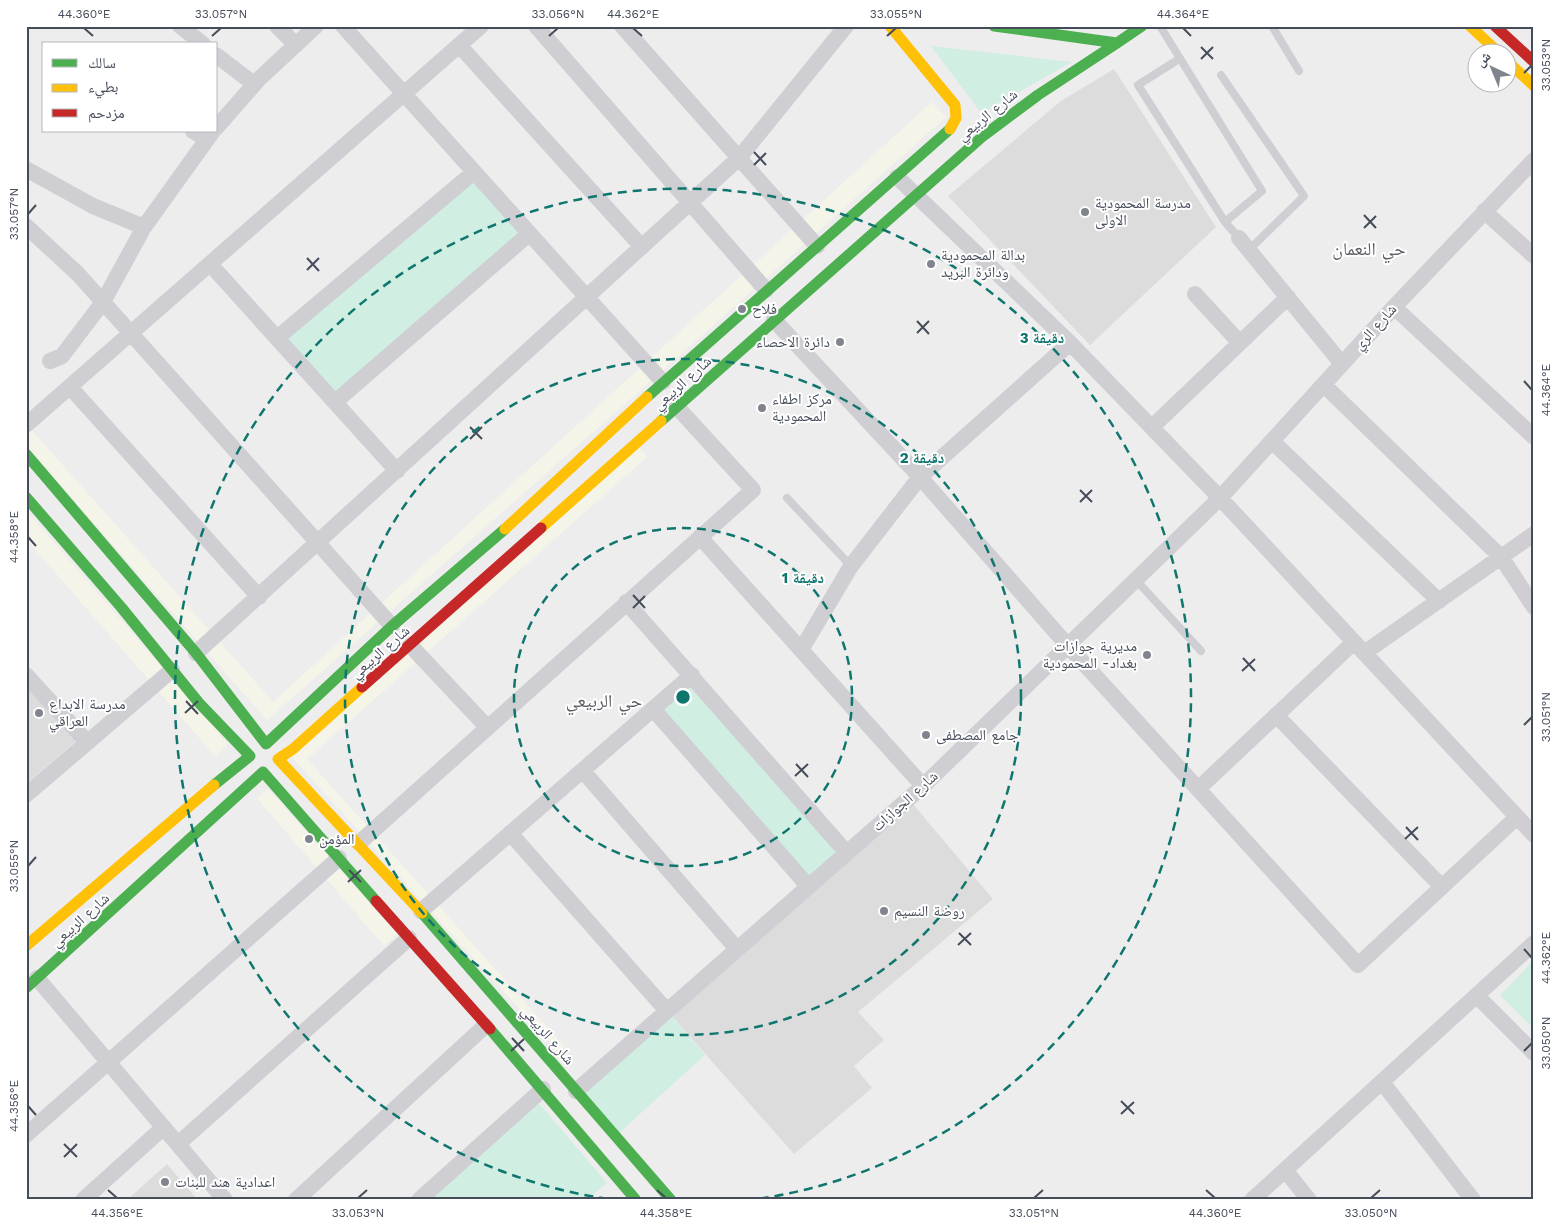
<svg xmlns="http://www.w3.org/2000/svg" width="1560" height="1226" viewBox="0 0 1560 1226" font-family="'Work Sans','Noto Naskh Arabic',sans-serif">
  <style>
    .commercial { fill: #f5f4e8 }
    .education { fill: #dcdcdd }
    .green { fill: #d1eee2 }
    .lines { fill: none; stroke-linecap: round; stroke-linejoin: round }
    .lane { stroke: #cfcfd3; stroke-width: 8 }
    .street { stroke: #cfcfd3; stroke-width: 16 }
    .fast { stroke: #4caf50; stroke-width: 11 }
    .slow { stroke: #ffc107; stroke-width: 11 }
    .jam { stroke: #c62828; stroke-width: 11 }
    .ticks { fill: none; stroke: #454c5a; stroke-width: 2 }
    .ring { fill: none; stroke: #0f766e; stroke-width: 2.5; stroke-dasharray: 9 6 }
    .poi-dot { fill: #80848d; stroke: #fff; stroke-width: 2 }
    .labels { text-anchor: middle; stroke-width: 4; stroke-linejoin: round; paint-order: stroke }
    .street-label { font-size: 15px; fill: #454c5a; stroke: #fff }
    .poi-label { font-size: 15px; fill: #454c5a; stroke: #fff; text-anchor: start }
    .quarter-label { font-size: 18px; fill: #595b62; stroke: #fff }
    .centre { fill: #0f766e; stroke: #fff; stroke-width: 2.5 }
    .ring-label { font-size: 15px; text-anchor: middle; font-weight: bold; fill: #0f766e; stroke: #fff; stroke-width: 4; stroke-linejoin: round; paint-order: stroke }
    .neatline { fill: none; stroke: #454c5a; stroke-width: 2 }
    .ticks-label { font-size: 12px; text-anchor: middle; fill: #454c5a }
  </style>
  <rect width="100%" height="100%" fill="#eeeded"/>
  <path class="commercial" d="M932,102l14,15 -285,255 -394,348 -241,-274v-22l247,278z
    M639,447l8,10 -340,302 258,288 -7,5 -267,-296z
    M26,510l202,234 -13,12 -189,-217z
    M268,789l129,145 -13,12 -127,-148z"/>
  <path class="education" d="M1114,69l102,158 -126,118 -142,-149 113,-95z
    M26,686l51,54 -51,44z
    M912,803l81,96 -135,113 26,28 -30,26 18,22 -78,66 -124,-140z
    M167,1164l31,36h-71z"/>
  <path class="green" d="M931,46l141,16 -91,51z
    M474,172l55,62 -194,168 -58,-64z
    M692,675l155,178 -39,33 -155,-177z
    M1534,960v69l-34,-34z
    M667,1011l38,44 -86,78 -43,-42z
    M537,1101l70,82 -21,17h-156z"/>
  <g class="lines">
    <path class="lane" d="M1160,26l102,165 -37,31 14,16
      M1272,26l27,45
      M1179,59l-41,26 87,137
      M1221,75l83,121 -55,54
      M787,498l64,68
      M1136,580l65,71"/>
    <path class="street" d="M180,26l23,18
      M277,26l19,19
      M343,26l320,356
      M536,26l230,264
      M622,26l195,220
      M459,45l183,202
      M216,55l38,29
      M216,128l42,-48 58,-54
      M193,131l13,8
      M26,169l67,37 51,21
      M897,177l173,166 150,155 314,337
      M1484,211l50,45
      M26,226l52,48 314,352
      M1239,238l103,126
      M210,264l187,207
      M1195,294l45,49
      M1394,307l140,130
      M774,320l146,157 148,169 290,319 159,-148
      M277,338l197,-166
      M50,361l12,-5 41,-54 41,-75 69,-96
      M1324,385l177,172 33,50
      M70,387l189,210
      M335,402l194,-168
      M26,425l455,-399
      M1152,427l136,-130
      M1273,442l166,159
      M700,537l223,249
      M626,602l221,251
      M410,645l77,82
      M801,650l50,-84 69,-89 150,-134
      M196,653l543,-495 107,-132
      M1364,653l170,-119
      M26,675l61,67
      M653,709l155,177
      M1276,715l166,172
      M583,771l154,178
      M1198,789l156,-147
      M26,795l146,-125
      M510,833l157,178
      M359,843l394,-353 -76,-83
      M421,911l271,-236
      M37,978l188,222
      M1477,996l57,57
      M1382,1082l91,118
      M576,1091l347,-305 297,-288 174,-191 140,-147
      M26,1135l313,-277
      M178,1144l231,-206
      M1285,1170l24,30
      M83,1200l81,-73
      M296,1200l189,-174
      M419,1200l124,-111
      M1252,1200l282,-257"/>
    <path class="fast" d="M994,26l123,17 25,-17
      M647,397l303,-268
      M661,421l322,-285 55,-41 79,-52
      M26,454l170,199 70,91 126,-118 113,-97
      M26,497l95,110 78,96 51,53 -36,29
      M422,913l249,287
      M26,988l237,-216 113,129
      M490,1029l146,171"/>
    <path class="slow" d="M890,26l65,79 1,13 -6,11
      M1470,26l28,26
      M1508,62l26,24
      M541,528l120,-107
      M505,529l142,-132
      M362,687l-69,62 -15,10 144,154
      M26,946l188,-161"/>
    <path class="jam" d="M1495,26l39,36
      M362,687l179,-159
      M376,901l114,128"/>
  </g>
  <path class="ticks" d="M84,28l9,8M633,28l9,8M1183,28l8,8M212,36l9,-8M549,36l9,-8M887,36l9,-8M1201,47l12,12M1201,59l12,-12M1524,73l8,-8M754,152l12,13M754,165l12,-12M28,214l8,-9M1364,215l12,13M1364,228l12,-12M307,258l12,13M307,270l12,-12M917,321l12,13M917,333l12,-12M1524,381l8,9M470,427l12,12M470,439l12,-12M1080,490l12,12M1080,502l12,-12M28,537l8,9M633,595l12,13M633,608l12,-12M1243,658l12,13M1242,671l13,-12M186,701l12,13M185,713l13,-12M1524,725l8,-8M796,764l12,13M795,776l13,-12M1406,827l12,13M1405,839l13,-12M28,866l8,-9M349,870l12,12M348,882l13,-12M959,933l12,12M958,945l13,-12M1524,949l8,9M512,1038l12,13M511,1051l13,-12M1524,1051l8,-8M1121,1101l13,13M28,1106l8,9M1121,1114l13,-12M64,1144l13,13M64,1157l13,-13M108,1190l9,8M657,1190l9,8M1206,1190l9,8M358,1198l9,-8M1034,1198l9,-8M1371,1198l9,-8"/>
  <g class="ring">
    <circle cx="683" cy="697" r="169"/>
    <circle cx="683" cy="697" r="338"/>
    <path d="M608 1199A508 508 0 1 1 758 1199"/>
  </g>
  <g class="poi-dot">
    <circle cx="1085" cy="212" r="5"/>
    <circle cx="931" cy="264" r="5"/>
    <circle cx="742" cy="309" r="5"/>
    <circle cx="840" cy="342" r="5"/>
    <circle cx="762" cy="408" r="5"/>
    <circle cx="1147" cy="655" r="5"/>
    <circle cx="39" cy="713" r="5"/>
    <circle cx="926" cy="735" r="5"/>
    <circle cx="309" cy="839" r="5"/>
    <circle cx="884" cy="911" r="5"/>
    <circle cx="165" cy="1182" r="5"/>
  </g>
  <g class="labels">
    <g class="street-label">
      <text transform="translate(987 115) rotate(-39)" y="5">شارع الربيعي</text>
      <text transform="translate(1375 327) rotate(-48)" y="5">شارع الري</text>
      <text transform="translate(682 383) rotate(-42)" y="5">شارع الربيعي</text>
      <text transform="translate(380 652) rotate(-41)" y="5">شارع الربيعي</text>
      <text transform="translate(905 801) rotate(-42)" y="5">شارع الجوازات</text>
      <text transform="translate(80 920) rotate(-42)" y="5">شارع الربيعي</text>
      <text transform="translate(548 1035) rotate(49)" y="5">شارع الربيعي</text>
    </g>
    <g class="poi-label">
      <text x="1095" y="208">مدرسة المحمودية<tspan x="1095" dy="17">الاولى</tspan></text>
      <text x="941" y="260">بدالة المحمودية<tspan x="941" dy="17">ودائرة البريد</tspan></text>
      <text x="752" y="314">فلاح</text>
      <text x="830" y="347" text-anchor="end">دائرة الاحصاء</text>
      <text x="772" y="404">مركز اطفاء<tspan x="772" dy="17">المحمودية</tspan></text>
      <text x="1137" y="651" text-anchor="end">مديرية جوازات<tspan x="1137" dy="17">بغداد- المحمودية</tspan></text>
      <text x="49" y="709">مدرسة الابداع<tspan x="49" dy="17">العراقي</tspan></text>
      <text x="936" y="740">جامع المصطفى</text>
      <text x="319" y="844">المؤمن</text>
      <text x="894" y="916">روضة النسيم</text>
      <text x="175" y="1187">اعدادية هند للبنات</text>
    </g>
    <g class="quarter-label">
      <text x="1369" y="255">حي النعمان</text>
      <text x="604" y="707">حي الربيعي</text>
    </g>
  </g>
  <circle cx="683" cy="697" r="8" class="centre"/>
  <g class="ring-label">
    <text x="1042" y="343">3 دقيقة</text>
    <text x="922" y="463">2 دقيقة</text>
    <text x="803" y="583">1 دقيقة</text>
  </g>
  <rect width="1560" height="1226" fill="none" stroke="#ffffff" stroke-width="55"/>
  <rect x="42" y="42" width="175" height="90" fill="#ffffff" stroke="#b5b7bd"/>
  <rect x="52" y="59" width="25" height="8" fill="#4caf50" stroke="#b5b7bd"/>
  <text x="88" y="68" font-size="15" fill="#454c5a">سالك</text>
  <rect x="52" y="84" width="25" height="8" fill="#ffc107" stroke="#b5b7bd"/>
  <text x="88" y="92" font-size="15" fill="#454c5a">بطيء</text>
  <rect x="52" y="109" width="25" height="8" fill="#c62828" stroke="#b5b7bd"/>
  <text x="88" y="118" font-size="15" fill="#454c5a">مزدحم</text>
  <g transform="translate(1492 68) rotate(316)"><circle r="24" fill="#ffffff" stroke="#b5b7bd"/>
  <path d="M0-4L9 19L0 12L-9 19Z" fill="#80848d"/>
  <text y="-8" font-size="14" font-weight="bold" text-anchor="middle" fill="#454c5a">ش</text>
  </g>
  <rect x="28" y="28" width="1504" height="1170" class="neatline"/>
  <g class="ticks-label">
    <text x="84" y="18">44.360°E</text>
    <text x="221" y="18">33.057°N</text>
    <text x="558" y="18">33.056°N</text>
    <text x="633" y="18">44.362°E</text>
    <text x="896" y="18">33.055°N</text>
    <text x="1183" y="18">44.364°E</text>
    <text transform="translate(1546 65) rotate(-90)" y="4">33.053°N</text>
    <text transform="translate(14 214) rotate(-90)" y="4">33.057°N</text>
    <text transform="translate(1546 390) rotate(-90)" y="4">44.364°E</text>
    <text transform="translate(14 537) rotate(-90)" y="4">44.358°E</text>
    <text transform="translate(1546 717) rotate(-90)" y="4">33.051°N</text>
    <text transform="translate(14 866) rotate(-90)" y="4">33.055°N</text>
    <text transform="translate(1546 958) rotate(-90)" y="4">44.362°E</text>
    <text transform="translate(1546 1043) rotate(-90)" y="4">33.050°N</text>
    <text transform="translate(14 1106) rotate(-90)" y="4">44.356°E</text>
    <text x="117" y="1217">44.356°E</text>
    <text x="358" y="1217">33.053°N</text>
    <text x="666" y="1217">44.358°E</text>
    <text x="1034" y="1217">33.051°N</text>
    <text x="1215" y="1217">44.360°E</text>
    <text x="1371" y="1217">33.050°N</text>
  </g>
</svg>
